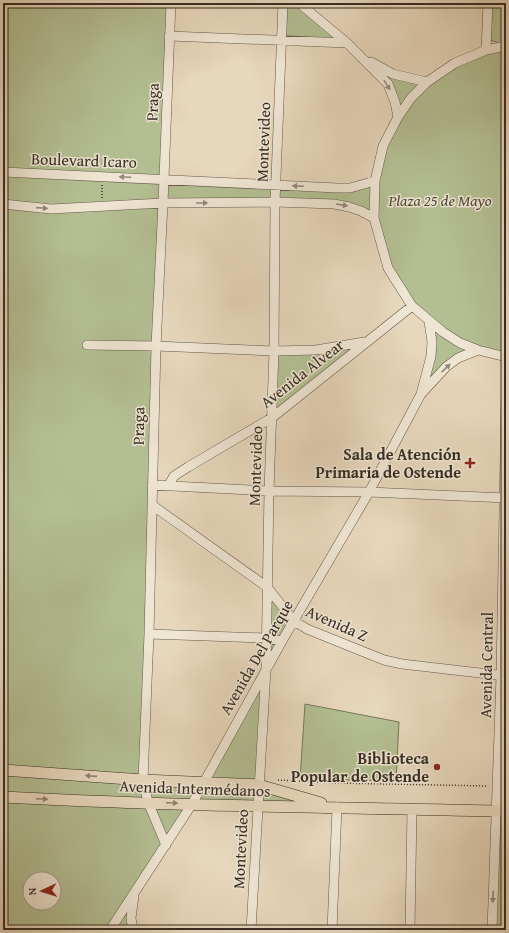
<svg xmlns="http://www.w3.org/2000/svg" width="509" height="933" viewBox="0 0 509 933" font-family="'Gentium Book Plus',serif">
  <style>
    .green { fill: #b3bf93; stroke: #74765b; fill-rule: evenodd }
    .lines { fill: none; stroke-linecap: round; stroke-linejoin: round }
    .minor-casing { stroke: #625849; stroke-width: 10 }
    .major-casing { stroke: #362d23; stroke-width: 12 }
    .path { stroke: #362d23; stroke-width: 1.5; stroke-dasharray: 1 2; stroke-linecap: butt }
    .minor { stroke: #efe5d3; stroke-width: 9 }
    .major { stroke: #e7d7bc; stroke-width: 11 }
    .oneway { fill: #92897b }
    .oneway2 { fill: #8e8270 }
    .poi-dot { fill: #8f2418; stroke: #efe5d3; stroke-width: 1.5 }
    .labels { text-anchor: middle; stroke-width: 3; stroke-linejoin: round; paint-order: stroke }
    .street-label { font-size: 16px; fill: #362d23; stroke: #efe5d3 }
    .park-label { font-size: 16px; font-style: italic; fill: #4f4a39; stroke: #efe5d3 }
    .poi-label { font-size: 16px; font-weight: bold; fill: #362d23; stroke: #efe5d3; text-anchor: end }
  </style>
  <rect width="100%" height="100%" fill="#e7d7bc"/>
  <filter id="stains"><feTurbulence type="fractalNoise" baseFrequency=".005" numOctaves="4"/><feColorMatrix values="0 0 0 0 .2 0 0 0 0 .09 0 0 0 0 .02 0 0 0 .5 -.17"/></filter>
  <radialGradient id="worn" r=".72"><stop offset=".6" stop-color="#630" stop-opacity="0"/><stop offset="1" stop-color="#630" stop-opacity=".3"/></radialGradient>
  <path class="green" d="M3,3h168l-7,176 173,9 38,-7 20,-60 -7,-37 -24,-25 63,23 18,-13 60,-24 -18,-6 1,-36h18v352l-28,-5 -20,8 -37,36 10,-38 -2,-34 -17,-16 -24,-38 -14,-50 -25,-11 -186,-3 -20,576 60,2 63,-113 1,-82 27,34 -28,48 -7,116 78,22 -145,-3 -58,88 -1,38h-130zM30,879h24v24h-24z
    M283,3h16l48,40 -66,-2z
    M366,342l-93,75 1,-66z
    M506,498v432h-14z
    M305,704l94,18 -3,59 -96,-2z"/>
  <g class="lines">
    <defs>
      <path id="minor" d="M299,3l48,40 41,41 7,18 3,15
        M169,36l178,7
        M506,46l-20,4 -31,13 -28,19 -16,16 -13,19 -15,29 -8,35 -1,37 14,50 24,38 31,26 17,11 18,7 28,7
        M486,50l2,-47
        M371,62l22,12 34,8
        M3,172l334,16h13l25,-7
        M3,204l48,5 112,-6 112,-1 59,2 15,3 12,4 13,7
        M87,345l69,1 118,5 42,-1 48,-8
        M422,393l24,-26 12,-9 20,-8
        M152,485l117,6 100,1 137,6
        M168,486l6,-10 14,-9 85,-50 139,-111
        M152,505l115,82 27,34 13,8 77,31 18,4 104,12
        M149,634l117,4 16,3
        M166,845l-18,-43 -5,-22 6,-146 7,-288 7,-143 8,-200
        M110,930l82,-126 90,-163 87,-149 52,-98 10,-38 1,-14 -3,-20
        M133,930l-2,-12 3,-22
        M251,930l15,-261 3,-178 5,-140 1,-149 8,-199
        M332,930l5,-123
        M410,930l2,-121
        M492,930l9,-254 5,-275"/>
      <path id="major" d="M3,770l140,10 116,5 62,18
        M3,797c164,9 329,10 493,14l10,-2"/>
    </defs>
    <use href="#minor" class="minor-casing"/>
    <use href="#major" class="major-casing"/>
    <path class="path" d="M102,198v-14
      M278,780l58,3 152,3"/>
    <use href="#minor" class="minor"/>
    <use href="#major" class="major"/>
  </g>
  <defs><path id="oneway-solid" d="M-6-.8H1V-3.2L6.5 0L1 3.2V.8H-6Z"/></defs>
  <g class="oneway">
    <use href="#oneway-solid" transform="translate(387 85) rotate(58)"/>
    <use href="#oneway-solid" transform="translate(125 177) rotate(-178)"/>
    <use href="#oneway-solid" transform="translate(298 186) rotate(-177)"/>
    <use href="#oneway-solid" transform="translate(202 203)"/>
    <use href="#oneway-solid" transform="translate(342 205) rotate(9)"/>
    <use href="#oneway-solid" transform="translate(42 208) rotate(4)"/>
    <use href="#oneway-solid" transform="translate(446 368) rotate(-43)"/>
    <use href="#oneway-solid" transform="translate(493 897) rotate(92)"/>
  </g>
  <g class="oneway2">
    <use href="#oneway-solid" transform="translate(91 776) rotate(-176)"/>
    <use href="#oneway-solid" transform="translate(42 799) rotate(3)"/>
    <use href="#oneway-solid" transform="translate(172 803) rotate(3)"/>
  </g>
  <g class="poi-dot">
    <path d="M468 457h4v4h4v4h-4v4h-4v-4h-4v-4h4z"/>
    <circle cx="437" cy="767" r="4"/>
  </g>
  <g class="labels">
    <g class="street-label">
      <text transform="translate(152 102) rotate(-88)" y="6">Praga</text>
      <text transform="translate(263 142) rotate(-88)" y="6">Montevideo</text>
      <text transform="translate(84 160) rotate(2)" y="6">Boulevard Icaro</text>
      <text transform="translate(302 373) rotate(-38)" y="6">Avenida Alvear</text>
      <text transform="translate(138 426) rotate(-89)" y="6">Praga</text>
      <text transform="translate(255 466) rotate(-88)" y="6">Montevideo</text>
      <text transform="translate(337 623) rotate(24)" y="6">Avenida Z</text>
      <text transform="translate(256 657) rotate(-60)" y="6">Avenida Del Parque</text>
      <text transform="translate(486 665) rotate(-89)" y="6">Avenida Central</text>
      <text transform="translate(195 788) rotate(2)" y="6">Avenida Intermédanos</text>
      <text transform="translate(240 849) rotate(-87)" y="6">Montevideo</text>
    </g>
    <g class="park-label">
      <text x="440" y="206">Plaza 25 de Mayo</text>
    </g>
    <g class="poi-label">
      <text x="461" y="460">Sala de Atención<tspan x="461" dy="18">Primaria de Ostende</tspan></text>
      <text x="429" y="764">Biblioteca<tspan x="429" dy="18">Popular de Ostende</tspan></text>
    </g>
  </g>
  <rect width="509" height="933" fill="none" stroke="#e7d7bc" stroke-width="16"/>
  <rect x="4" y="4" width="501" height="925" fill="none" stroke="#362d23" stroke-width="2"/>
  <rect x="8" y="8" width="493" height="917" fill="none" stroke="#362d23"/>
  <g transform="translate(42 891) rotate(266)"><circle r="19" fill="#efe5d3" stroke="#a59b8d"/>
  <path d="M0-3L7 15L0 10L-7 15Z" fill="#8f2418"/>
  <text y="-6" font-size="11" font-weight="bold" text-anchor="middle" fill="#362d23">N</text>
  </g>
  <rect width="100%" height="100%" filter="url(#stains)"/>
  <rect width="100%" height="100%" fill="url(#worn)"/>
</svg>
